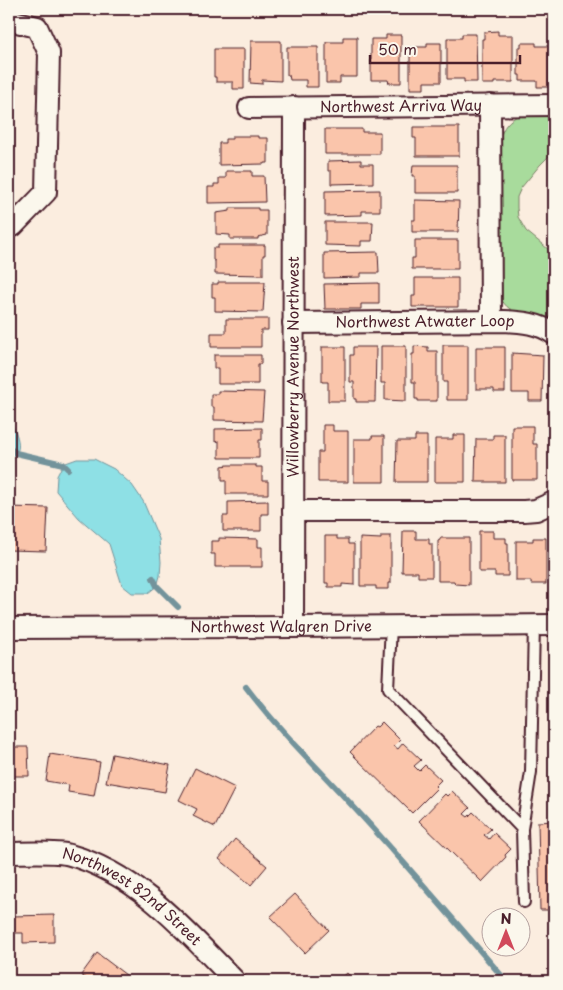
<svg xmlns="http://www.w3.org/2000/svg" width="563" height="990" viewBox="0 0 563 990" font-family="'Playpen Sans',sans-serif">
  <style>
    .green { fill: #a8db9c; stroke: #797d64 }
    .water { fill: #8ee0e5; stroke: #73939b }
    .lines { fill: none; stroke-linecap: round; stroke-linejoin: round }
    .stream { stroke: #73939b; stroke-width: 6 }
    .building { fill: #fac5ab; stroke: #4a1f2b }
    .lane-casing { stroke: #4a1f2b; stroke-width: 14 }
    .street-casing { stroke: #4a1f2b; stroke-width: 24 }
    .lane { stroke: #fbf7ec; stroke-width: 10 }
    .street { stroke: #fbf7ec; stroke-width: 20 }
    .labels { text-anchor: middle; stroke-width: 5; stroke-linejoin: round; paint-order: stroke }
    .street-label { font-size: 15px; fill: #4a1f2b; stroke: #fbf7ec }
  </style>
  <rect width="100%" height="100%" fill="#fbeddf"/>
  <filter id="ink" filterUnits="userSpaceOnUse"><feTurbulence type="fractalNoise" baseFrequency=".02" numOctaves="2"/><feDisplacementMap in="SourceGraphic" scale="10" xChannelSelector="R" yChannelSelector="G"/><feConvolveMatrix kernelMatrix="1 2 1 2 8 2 1 2 1" color-interpolation-filters="sRGB"/></filter>
  <g filter="url(#ink)">
    <path class="green" d="M520,115h32l2,36 -14,14 -19,23 -4,9v11l1,9 8,14 28,23v69c-17,-5 -46,-7 -53,-25l-1,-159c3,-12 8,-19 20,-24z"/>
    <path class="water" d="M9,419c6,9 18,35 0,38z
      M77,459h17l20,10 18,16 11,16 16,38 2,23 -1,14 -3,10 -9,7h-16l-10,-8 -13,-41 -30,-26 -23,-27 1,-15 6,-12z"/>
    <g class="lines">
      <path class="stream" d="M9,448l7,5 47,11 5,5
        M153,578l4,8 21,21
        M246,687c31,41 67,76 102,114 54,58 106,119 158,180"/>
    </g>
    <path class="building" d="M498,31v4h15v47h-19v2h-12v-45h2v-7z
      M462,34h14l1,48h-13v-3h-17v-41h15z
      M386,35h15v48h-12l-1,-3h-17v-41h15z
      M343,37h14v40h-17v6h-14v-41h17z
      M251,41h30v40l-19,-1v4l-12,-1z
      M427,43h14v39h-17v7h-14v-42h17z
      M521,43h15v3h13v41h-12v-6h-17v-6h-2v-28h3z
      M287,47h31v40h-12v-7h-16l-1,-5h-2z
      M214,49h30v40h-11v-7h-17v-5h-2z
      M413,127h46v29h-43v-18h-3z
      M325,129h37v3h18v22h-55z
      M232,136h26v2h10v25h-4v1l-45,1v-22h6v-4h7z
      M361,160v4h12v19l-42,1v-13h-3v-10z
      M413,165h44v28h-42v-17h-3z
      M226,171h26v5h12l1,26 -57,1v-16h6v-3h5v-6h7z
      M380,190v21h-18v4l-37,1v-25z
      M415,200l44,1 -1,31h-46v-12h3z
      M230,208h28v2h9v25l-9,2v2h-28v-4l-14,-1v-21l14,-2z
      M325,222h48l-1,19h-11v5l-36,-1z
      M415,240h43v29h-46v-11h3z
      M218,245h47v10h-2v20l-48,-1v-13l-2,-1v-12h5z
      M378,252l1,21h-18v4l-37,1v-25z
      M415,278h43v29h-46v-11h3z
      M218,282h47l-2,30 -48,-1v-14h-3v-13h6z
      M379,283v21h-18v5h-36l-1,-25z
      M226,319h42v11h-7v17h-50v-14h15z
      M443,345h25v55h-21v-18h-4z
      M381,346h25v55l-21,-1v-17h-4z
      M414,346l14,1v4h9v50h-19v-2h-3v-17h-3v-28h2z
      M322,347h23v54h-17v-19h-6z
      M353,347h23l-1,55h-19v-3h-2v-17h-4v-27h3z
      M476,347h29v45h-11v-3h-18z
      M512,353l31,2 -1,46h-13v-8h-17z
      M214,355h47v9h-3v20h-40v-16h-4z
      M218,391l46,1 -2,29 -48,-1v-13h-3v-13h7z
      M323,425h10v6h15v51h-30v-30h5z
      M512,426h21v18h4v36h-25z
      M262,428v12h-3v18h-40v-17l-4,1v-13z
      M453,435h12v47h-30v-43h18z
      M493,435h12v47h-30l1,-43h17z
      M372,436h12v46h-30v-43h18z
      M415,436h12v46h-31l1,-41h18z
      M228,465h28v2h6v14h6v13h-42v-14h-4v-14z
      M268,501v13h-7v17h-38v-15h5v-14z
      M9,507l39,1 -2,43 -37,-1z
      M403,531h13v8h13v5h3v33h-14v-5h-16z
      M479,531h14v7h13v5h2v33h-13v-4h-16z
      M325,536h12v3h11v5h6v41l-12,-1v3h-14v-4h-3z
      M381,536h10v47h-2v6h-13v-3h-16v-48l21,1z
      M219,538l39,1v8h4v20h-47v-13h-4v-13h8z
      M440,538h29v47l-14,-1 -1,-3h-16v-40l2,-1z
      M533,538h13v46h-15v-3h-15v-40h17z
      M552,678h2v133h-2z
      M382,722l18,18 -6,6 4,3 5,-6 18,17 -7,6 5,5 6,-6 16,15 -6,6 2,2 -25,25 -62,-61 25,-26 2,1z
      M9,747h19l1,29h-20z
      M50,754l50,8 -6,34 -26,-4 1,-7 -23,-4z
      M112,754l58,11 -5,27 -59,-10z
      M195,768l40,20 -20,39 -22,-11 4,-7 -18,-9z
      M452,791l18,17 -6,6 4,3 5,-5 18,17 -7,6 5,4 5,-6 17,16 -6,6 1,2 -24,25 -63,-61 26,-27 2,2z
      M554,821v89h-14l-2,-88z
      M235,839l32,27 -16,19 -32,-26z
      M295,894l34,36 -24,23 -35,-36z
      M54,915v27l-31,1v-10h-11v-17z
      M97,953l29,22 -5,6h-31l-9,-6z
      M347,973l8,8h-17z"/>
    <g class="lines">
      <defs>
        <path id="lane" d="M391,625l-3,64 134,140 9,-57 3,-148
          M522,829l2,73"/>
        <g id="street">
          <path d="M9,20l28,7 12,26 -3,139 -33,34"/>
          <path d="M490,105l1,216"/>
          <path id="s1" d="M249,108l305,-3"/>
          <path id="s2" d="M293,323l211,-2c18,1 35,2 50,13"/>
          <path d="M293,511h231l12,-1 18,-8"/>
          <path id="s3" d="M293,627l1,-520"/>
          <path id="s4" d="M9,628l284,-1 261,-2"/>
          <path id="s5" d="M9,853c15,0 47,-2 61,2 68,19 117,77 165,126"/>
        </g>
      </defs>
      <use href="#lane" class="lane-casing"/>
      <use href="#street" class="street-casing"/>
      <use href="#lane" class="lane"/>
      <use href="#street" class="street"/>
    </g>
  </g>
  <g class="labels">
    <g class="street-label">
      <text dy="5" stroke="none"><textPath href="#s1" startOffset="152">Northwest Arriva Way</textPath></text>
      <text dy="5" stroke="none"><textPath href="#s2" startOffset="132">Northwest Atwater Loop</textPath></text>
      <text dy="5" stroke="none"><textPath href="#s3" startOffset="260">Willowberry Avenue Northwest</textPath></text>
      <text dy="5" stroke="none"><textPath href="#s4" startOffset="272">Northwest Walgren Drive</textPath></text>
      <text dy="5" stroke="none"><textPath href="#s5" startOffset="136">Northwest 82nd Street</textPath></text>
    </g>
  </g>
  <rect width="563" height="990" fill="none" stroke="#fbf7ec" stroke-width="30"/>
  <rect x="15" y="15" width="533" height="960" fill="none" stroke="#4a1f2b" stroke-width="2" filter="url(#ink)"/>
  <g transform="translate(506 932)"><circle r="24" fill="#fbf7ec" stroke="#b4a19f"/>
  <path d="M0-4L9 19L0 12L-9 19Z" fill="#d1495b"/>
  <text y="-8" font-size="14" font-weight="bold" text-anchor="middle" fill="#4a1f2b">N</text>
  </g>
  <path d="M370 55v8h150v-8" fill="none" stroke="#4a1f2b" stroke-width="2.5"/>
  <text x="378" y="55" font-size="15" fill="#4a1f2b" stroke="#fbf7ec" stroke-width="4" paint-order="stroke">50 m</text>
</svg>
